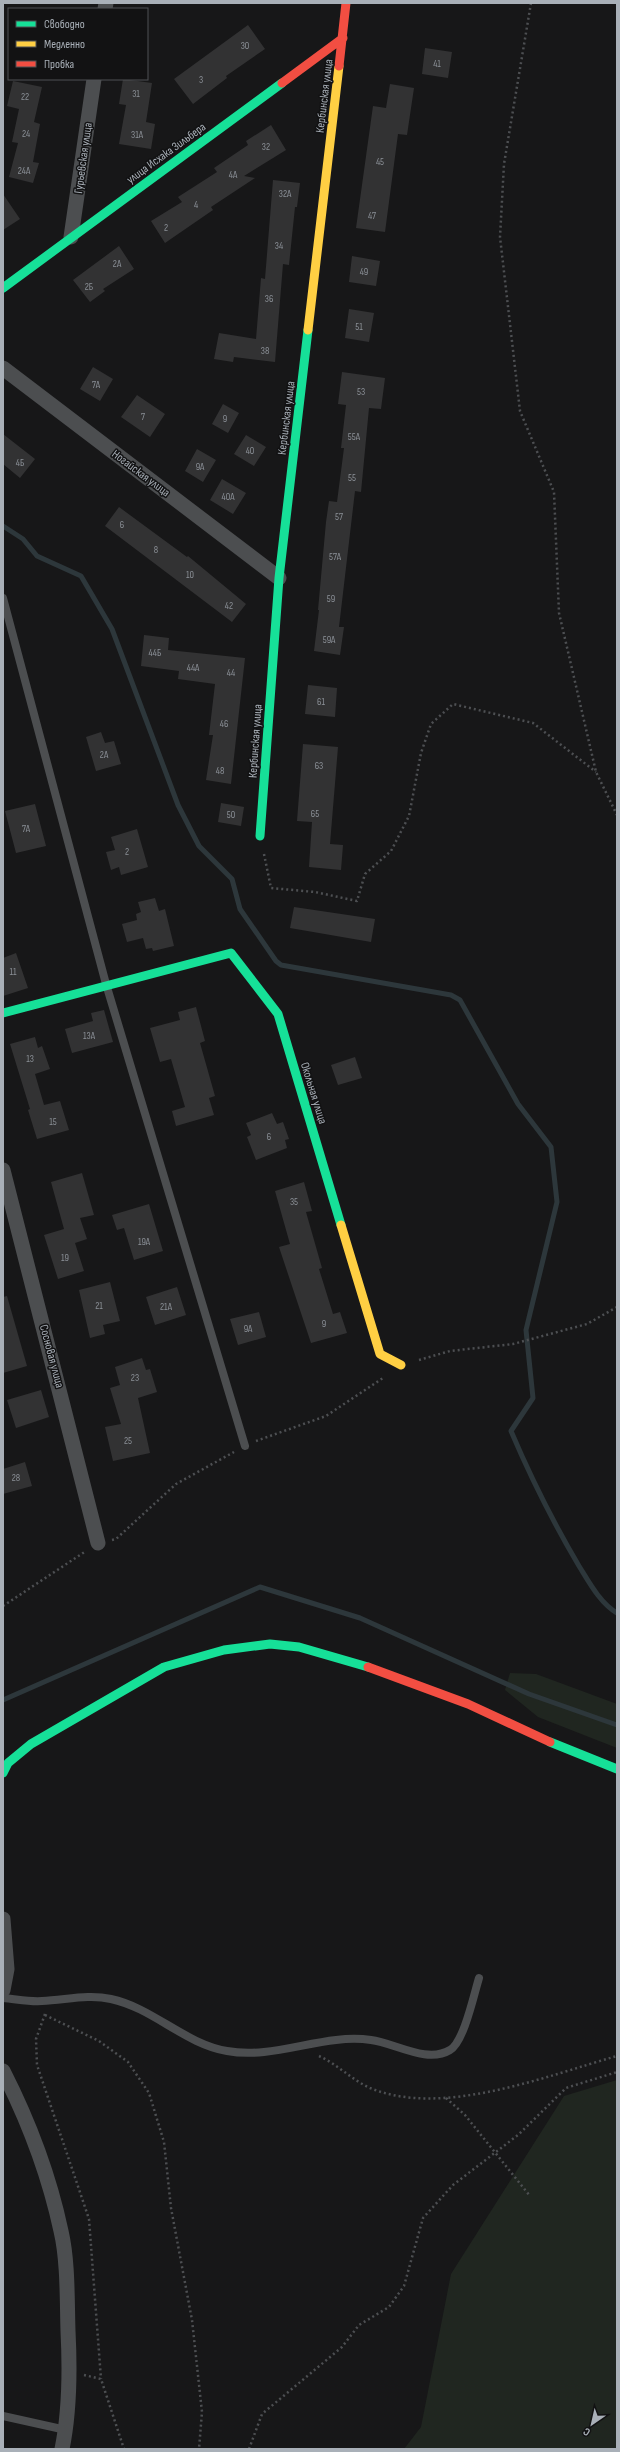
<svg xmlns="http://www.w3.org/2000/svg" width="620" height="2452" viewBox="0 0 620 2452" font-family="'Sofia Sans Condensed',sans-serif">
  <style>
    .green { fill: #202620 }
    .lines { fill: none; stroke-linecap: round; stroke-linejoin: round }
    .stream { stroke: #2d373b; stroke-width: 5 }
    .building { fill: #323233 }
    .path { stroke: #4d4f52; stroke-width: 2.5; stroke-dasharray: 2 3; stroke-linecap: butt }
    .lane { stroke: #4c4e50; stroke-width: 8 }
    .street { stroke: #4c4e50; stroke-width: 15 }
    .fast { stroke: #16e098; stroke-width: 9 }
    .slow { stroke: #ffcf43; stroke-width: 9 }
    .jam { stroke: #f24e42; stroke-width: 9 }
    .labels { text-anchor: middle; stroke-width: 3; stroke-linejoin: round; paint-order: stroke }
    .number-label { font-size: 10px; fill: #8b9097 }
    .street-label { font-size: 12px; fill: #a9b0b8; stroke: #121213 }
  </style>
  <rect width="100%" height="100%" fill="#171718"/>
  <path class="green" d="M510,1673l26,1 81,30v44l-79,-31 -33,-27z
    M617,2080v369h-213l17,-22 30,-153 113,-178z"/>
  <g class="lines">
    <path class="stream" d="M3,526l20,13 14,17 44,20 31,53 66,176 21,41 33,33 8,30 36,52 5,4 170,30 9,5 58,104 33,43 6,55 -31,128 7,68 -22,33c20,47 42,91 68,135 10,16 21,37 38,47
      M3,1700l257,-113 100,31 169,76 88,31"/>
  </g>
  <path class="building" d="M248,25l17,24 -39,27 1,2 -34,26 -19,-25z
    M425,48l27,4 -4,26 -26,-4z
    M123,79l29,4 -6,39 9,2 -4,25 -32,-5 7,-39 -7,-1z
    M13,81l29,6 -8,35 6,2 -7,38 6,1 -6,20 -24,-6 9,-34 -6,-1 7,-33 -12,-3z
    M390,84l24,4 -7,47 -9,-1 -13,98 -29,-4 17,-122 13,2z
    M271,125l15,25 -42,26 11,2 -44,29 2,3 -48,33 -14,-22 31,-19 -4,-5 39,-25 -3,-4 34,-23 -2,-4z
    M273,180l27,3 -3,24h-2l-6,58 -6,-1 -8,98 -41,-5 -1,5 -19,-3 5,-26 37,6 5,-61 4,1z
    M3,194l17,25 -17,11z
    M119,246l15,23 -31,20 2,2 -15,11 -17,-22z
    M352,256l28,5 -4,25 -27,-4z
    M349,309l25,4 -5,29 -24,-4z
    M93,367l20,12 -13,22 -20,-12z
    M342,372l43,6 -4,31 -12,-1 -8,84 -6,-1 -16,136h5l-4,28 -26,-4 5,-41h-1l8,-88 3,-21 8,1 7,-54h-3l5,-43 -8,-1z
    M137,395l28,19 -15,23 -29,-20z
    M223,404l16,9 -11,20 -16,-9z
    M3,434l32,25 -15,19 -17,-14z
    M246,435l20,12 -12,19 -20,-12z
    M197,449l19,11 -13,22 -18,-11z
    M222,479l24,14 -13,21 -23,-14z
    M119,507l68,50 1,-1 58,48 -14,18 -127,-96z
    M144,635l25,3 -1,12 77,8 -14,126 -25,-4 7,-45h-4l6,-51 -37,-5 1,-8 -38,-5z
    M308,685l29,3 -2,29 -30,-3z
    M101,732l4,11 9,-2 7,23 -25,7 -10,-34z
    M303,744l35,3 -8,97 13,1 -2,25 -32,-3 3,-45 -15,-1z
    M221,803l23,4 -3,19 -23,-4z
    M35,804l11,42 -30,7 -11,-42z
    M137,829l11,38 -27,8 -2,-8 -8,3 -5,-18 9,-2 -4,-13z
    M155,898l4,13 6,-2 9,37 -21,5 -1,-3 -6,1 -3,-11 -16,4 -5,-18 15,-4 -1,-6 5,-2 -3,-10z
    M294,907l81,12 -4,23 -81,-14z
    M16,953l12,35 -25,8v-38z
    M196,1007l9,34 -5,2 15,53 -6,2 5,17 -38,11 -4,-15 13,-4 -14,-48 -11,3 -10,-34 30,-8 -2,-8z
    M104,1010l9,32 -41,11 -7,-24 28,-8 -2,-8z
    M35,1037l3,11 4,-2 8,23 -15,5 9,31 16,-4 9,29 -32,9 -9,-29 2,-1 -20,-65z
    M355,1057l7,21 -24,7 -7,-20z
    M272,1113l5,11 6,-2 6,17 -4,1 2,8 -31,12 -9,-23 4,-2 -5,-12z
    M82,1173l12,42 -14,3 7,21 -12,4 9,28 -26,8 -14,-44 20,-6 -13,-47z
    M304,1182l8,29 -6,1 16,56 -3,1 14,45 7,-2 7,21 -36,10 -32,-96 11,-3 -15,-53z
    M149,1204l14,47 -29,9 -10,-32 -7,2 -5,-15z
    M110,1282l10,39 -17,4 2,9 -15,4 -11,-48z
    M177,1287l9,28 -31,10 -9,-28z
    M7,1296l20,70 -24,7v-76z
    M259,1312l7,25 -28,8 -8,-26z
    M142,1358l4,12 4,-1 7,23 -19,6 12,55 -37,8 -8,-34 16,-3 -11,-36 10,-3 -5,-18z
    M41,1390l8,27 -33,11 -9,-28z
    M25,1462l7,24 -29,8v-25z"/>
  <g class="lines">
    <path class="path" d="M531,3l-27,161 -4,73 20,174 34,81 5,121 37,159 21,43
      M264,854l7,34 44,4 42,9 8,-27 26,-23 18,-35 12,-63 10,-29 22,-20 80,19 63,49
      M419,1360l31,-9 63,-7 74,-20 30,-17
      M256,1441l70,-25 57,-38
      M112,1540l4,-1 60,-55 58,-32
      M3,1606l83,-55
      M45,2014l-9,25 1,26 52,154 12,160
      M45,2015l54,26 29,21 21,31 15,49 7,66 21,112 10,92 -3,37
      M319,2056c18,8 33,24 51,32 72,30 176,-12 247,-32
      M446,2098l19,17 65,81
      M84,2375l17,4 23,70
      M249,2449l13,-35 80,-67 17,-22 30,-18 15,-21 19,-68 30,-33 65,-50 48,-47 51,-16"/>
    <path class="lane" d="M3,598l103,386 139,462
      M3,1998c13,1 26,4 39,3 24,-1 46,-7 69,-2 42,9 74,45 116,52 48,9 96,-18 144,-11 24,3 56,24 79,10 14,-8 24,-56 29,-72
      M3,2416l63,14"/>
    <path class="street" d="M105,9l1,-6
      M71,237l23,-158
      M3,368l276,210
      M3,1170l95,373
      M3,1919l4,50 -4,21
      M3,2071c26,51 46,104 58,160 7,30 6,68 7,100 2,39 2,79 -6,118"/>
    <path class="fast" d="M3,288l279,-205
      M260,836l19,-258 29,-248
      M3,1013l228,-60 47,61 63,211
      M550,1742l67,27
      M3,1773l5,-10 23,-19 133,-77 60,-17 46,-6 29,3 69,20"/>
    <path class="slow" d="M308,330l31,-264
      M341,1225l39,129 21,11"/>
    <path class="jam" d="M339,66l7,-63
      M282,83l61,-45
      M368,1667l100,37 82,38"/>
  </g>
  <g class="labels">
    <g class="number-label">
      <text x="245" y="49">30</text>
      <text x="437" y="67">41</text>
      <text x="201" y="83">3</text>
      <text x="136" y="97">31</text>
      <text x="25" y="100">22</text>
      <text x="26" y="137">24</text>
      <text x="137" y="138">31А</text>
      <text x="266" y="150">32</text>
      <text x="380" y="165">45</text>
      <text x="24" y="174">24А</text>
      <text x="233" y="178">4A</text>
      <text x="285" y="197">32А</text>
      <text x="196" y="208">4</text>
      <text x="372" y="219">47</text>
      <text x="166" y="231">2</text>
      <text x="279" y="249">34</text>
      <text x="117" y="267">2А</text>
      <text x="364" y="275">49</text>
      <text x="89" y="290">2Б</text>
      <text x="269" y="302">36</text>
      <text x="359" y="330">51</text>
      <text x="265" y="354">38</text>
      <text x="96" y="388">7А</text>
      <text x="361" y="395">53</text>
      <text x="143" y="420">7</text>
      <text x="225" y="422">9</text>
      <text x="354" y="440">55А</text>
      <text x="250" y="454">40</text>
      <text x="20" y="466">4Б</text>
      <text x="200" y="470">9А</text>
      <text x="352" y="481">55</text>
      <text x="228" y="500">40А</text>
      <text x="339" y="520">57</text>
      <text x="122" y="528">6</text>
      <text x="156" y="553">8</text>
      <text x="335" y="560">57А</text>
      <text x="190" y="578">10</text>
      <text x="331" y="602">59</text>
      <text x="229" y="609">42</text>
      <text x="329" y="643">59А</text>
      <text x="155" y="656">44Б</text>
      <text x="193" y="671">44А</text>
      <text x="231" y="676">44</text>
      <text x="321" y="705">61</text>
      <text x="224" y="727">46</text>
      <text x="104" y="758">2А</text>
      <text x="319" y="769">63</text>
      <text x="220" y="774">48</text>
      <text x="315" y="817">65</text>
      <text x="231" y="818">50</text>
      <text x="26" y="832">7А</text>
      <text x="127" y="855">2</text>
      <text x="13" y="975">11</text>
      <text x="89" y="1039">13А</text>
      <text x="30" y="1062">13</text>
      <text x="53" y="1125">15</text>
      <text x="269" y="1140">6</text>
      <text x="294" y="1205">35</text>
      <text x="144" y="1245">19A</text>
      <text x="65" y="1261">19</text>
      <text x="99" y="1309">21</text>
      <text x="166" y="1310">21А</text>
      <text x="324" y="1327">9</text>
      <text x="248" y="1332">9А</text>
      <text x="135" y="1381">23</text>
      <text x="128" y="1444">25</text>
      <text x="16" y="1481">28</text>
    </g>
    <g class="street-label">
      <text transform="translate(324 96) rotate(-83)" y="4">Кербинская улица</text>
      <text transform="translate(166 153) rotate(-36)" y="4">улица Исхака Зильбера</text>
      <text transform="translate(83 158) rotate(-82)" y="4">Гурьевская улица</text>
      <text transform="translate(286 418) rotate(-83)" y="4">Кербинская улица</text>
      <text transform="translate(141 473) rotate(37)" y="4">Ногайская улица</text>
      <text transform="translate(255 741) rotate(-86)" y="4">Кербинская улица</text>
      <text transform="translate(314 1093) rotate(73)" y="4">Окольная улица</text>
      <text transform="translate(52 1356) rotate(75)" y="4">Сосновая улица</text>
    </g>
  </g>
  <rect width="620" height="2452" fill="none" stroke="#a9b0b8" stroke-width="8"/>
  <rect x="8" y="8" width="140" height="72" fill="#121213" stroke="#4e5155"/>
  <rect x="16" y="21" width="20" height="6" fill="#16e098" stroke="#4e5155"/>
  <text x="44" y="28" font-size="12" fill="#a9b0b8">Свободно</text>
  <rect x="16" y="41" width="20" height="6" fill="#ffcf43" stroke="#4e5155"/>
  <text x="44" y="48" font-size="12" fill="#a9b0b8">Медленно</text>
  <rect x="16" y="61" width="20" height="6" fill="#f24e42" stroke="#4e5155"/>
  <text x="44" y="68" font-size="12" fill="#a9b0b8">Пробка</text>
  <g transform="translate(592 2424) rotate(214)" stroke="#121213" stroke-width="3" paint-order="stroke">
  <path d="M0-3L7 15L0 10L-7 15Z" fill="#a9b0b8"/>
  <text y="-6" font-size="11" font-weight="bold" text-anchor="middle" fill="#a9b0b8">С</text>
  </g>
</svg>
